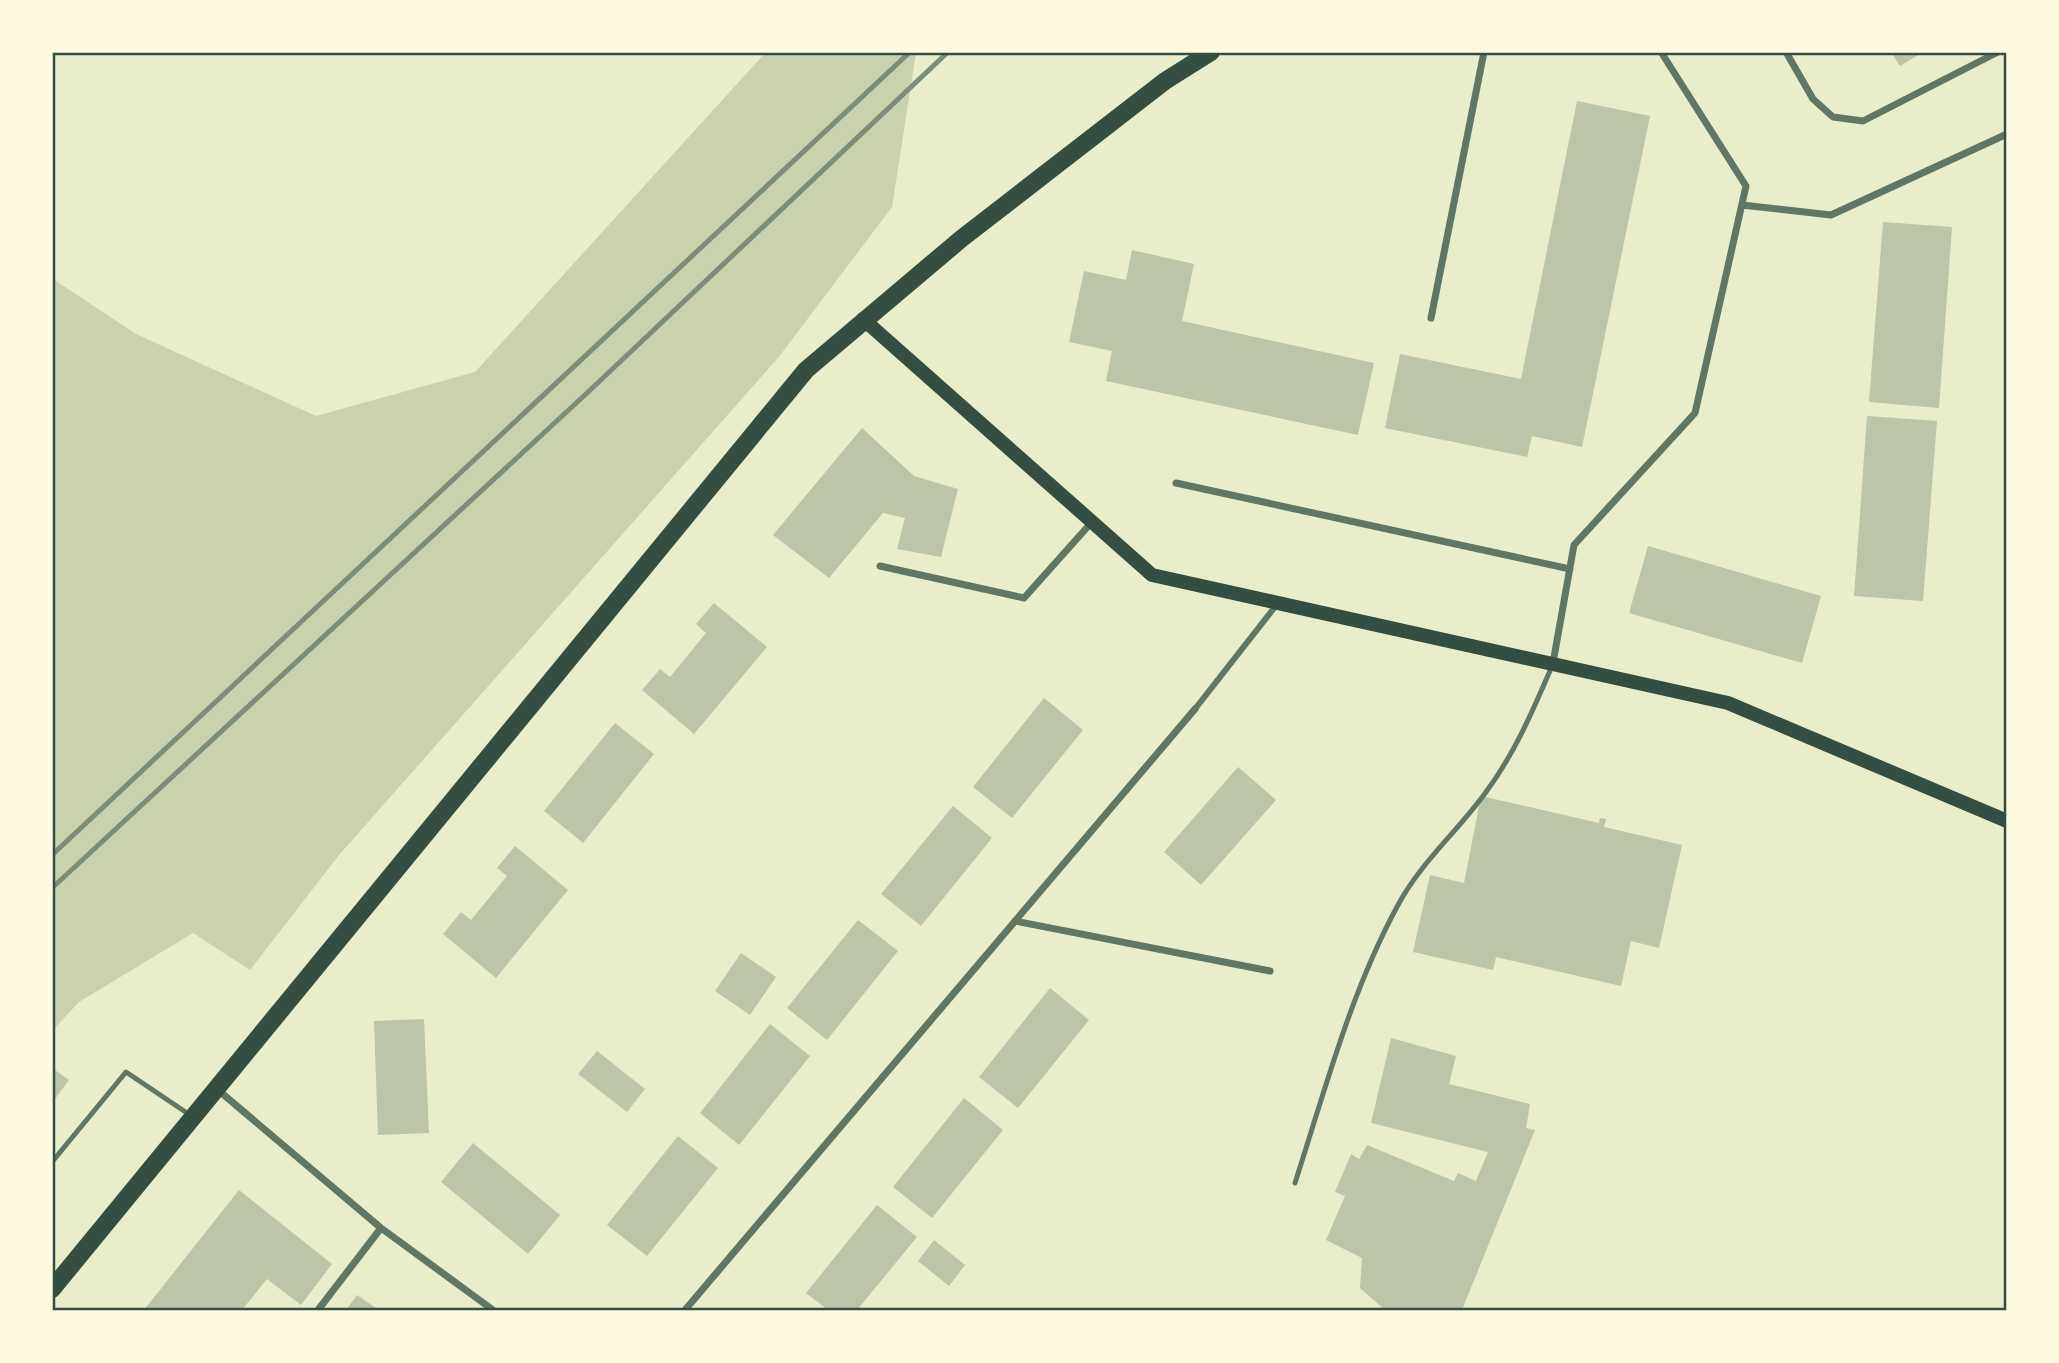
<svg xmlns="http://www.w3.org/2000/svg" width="2059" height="1363" viewBox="0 0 2059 1363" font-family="'Nunito Sans',sans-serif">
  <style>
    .green { fill: #cad2ad }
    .building { fill: #bcc5a7 }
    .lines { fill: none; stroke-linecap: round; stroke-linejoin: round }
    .service { stroke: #617663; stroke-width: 5 }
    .pedestrian { stroke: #617663; stroke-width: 6 }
    .minor { stroke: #617663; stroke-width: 7 }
    .secondary { stroke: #344e41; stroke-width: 14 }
    .primary { stroke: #344e41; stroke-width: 18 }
    .rail { stroke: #7c8e77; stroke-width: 5 }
    .neatline { fill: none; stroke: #344e41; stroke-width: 2.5 }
  </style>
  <rect width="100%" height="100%" fill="#e9edc9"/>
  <path class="green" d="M766,52l150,1 -24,154 -114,151 -439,497 -89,115 -57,-37 -114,69 -26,28v-751l83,55 180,82 159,-44z"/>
  <path class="building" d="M1891,52h32l-23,14z
    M1577,101l73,15 -68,331 -50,-11 -5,21 -142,-29 15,-74 121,25z
    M1883,222l69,5 -13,181 -70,-6z
    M1132,250l62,14 -12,57 192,42 -16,72 -252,-54 6,-30 -43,-9 15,-71 42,9z
    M1867,416l70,5 -14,180 -69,-5z
    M862,428l52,48 44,13 -17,68 -44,-8 8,-31 -22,-5 -54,65 -56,-43z
    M1648,546l173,50 -19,67 -173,-50z
    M714,603l53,44 -73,87 -52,-44 18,-21 10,8 36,-44 -10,-9z
    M1044,698l39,32 -71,88 -39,-31z
    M615,723l39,31 -71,89 -39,-32z
    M1238,767l38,33 -75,85 -37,-33z
    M1481,796l118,27 1,-5 6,1 -2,8 78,18 -23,103 -28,-7 -10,45 -125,-29 -3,13 -80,-18 17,-77 34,8z
    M953,806l39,32 -71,88 -40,-32z
    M515,846l53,44 -72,88 -53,-44 18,-22 10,8 36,-44 -10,-8z
    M858,920l40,31 -71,89 -40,-32z
    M741,953l35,24 -26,38 -35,-24z
    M1050,988l39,32 -71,88 -39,-31z
    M424,1019l5,114 -51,2 -4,-114z
    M770,1024l40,32 -71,89 -39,-32z
    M1391,1038l65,18 -7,28 81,20 -4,24 9,2 -73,180h-77l-25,-22 2,-30 -36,-18 19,-44 -10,-4 16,-38 8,5 8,-14 87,36 4,-8 18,8 12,-29 -117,-29z
    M597,1051l48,38 -18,23 -49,-38z
    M52,1068l17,12 -17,23z
    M964,1098l39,32 -71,88 -39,-31z
    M678,1136l40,32 -71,88 -40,-31z
    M473,1143l87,72 -32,39 -87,-72z
    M239,1190l93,74 -31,41 -34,-26 -25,31h-98z
    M877,1205l40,32 -60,73h-29l-22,-17z
    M934,1240l31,25 -16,21 -31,-25z
    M357,1295l22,15h-33z"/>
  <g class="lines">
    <path class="service" d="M52,1162l74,-90 64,43
      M1295,1183c30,-93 56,-192 103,-278 23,-43 60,-74 88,-113 29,-39 47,-82 66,-126"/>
    <path class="pedestrian" d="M1195,709l83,-106"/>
    <path class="minor" d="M1786,52l27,47 20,18 30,4 135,-69
      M1742,205l89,10 176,-81
      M1431,318l53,-266
      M1176,483l394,86
      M880,566l144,32 67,-75
      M1553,663l21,-118 121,-132 51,-227 -85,-134
      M1015,921l255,50
      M218,1090l163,138 112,82
      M318,1310l63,-82
      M685,1310l510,-601"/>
    <path class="secondary" d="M863,319l289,256 576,128 279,118"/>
    <path class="primary" d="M52,1289l754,-919 155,-131 204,-158 46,-29"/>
    <path class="rail" d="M52,855l858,-803
      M52,888l535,-495 361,-341"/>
  </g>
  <rect width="2059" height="1363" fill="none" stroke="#fefae0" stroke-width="108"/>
  <rect x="54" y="54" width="1951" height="1255" class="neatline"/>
</svg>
